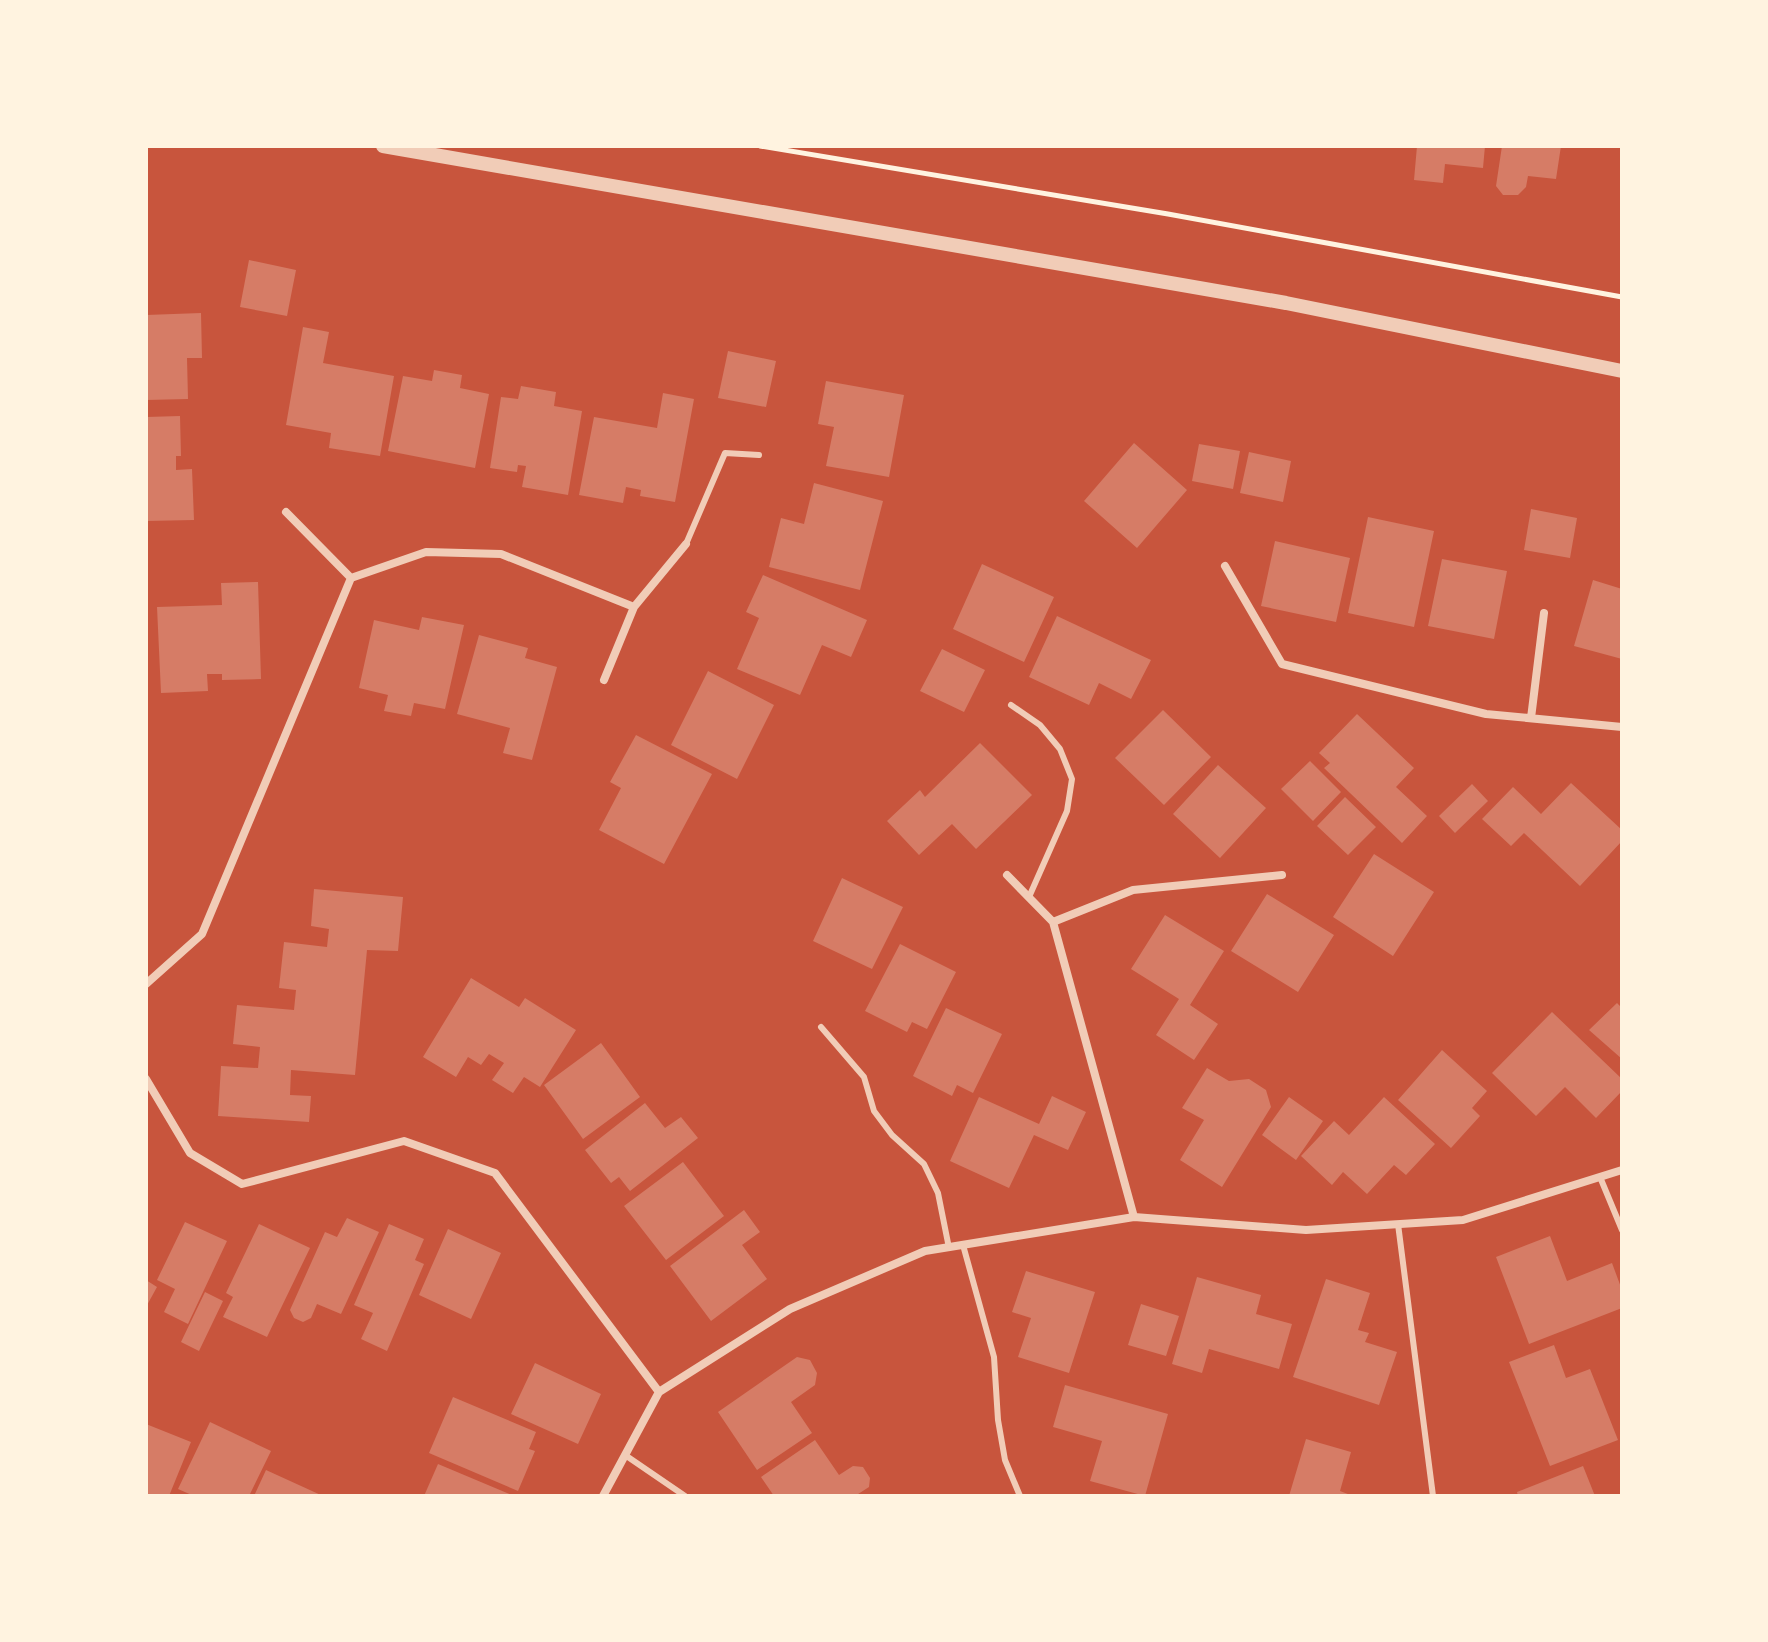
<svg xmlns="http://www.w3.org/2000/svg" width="1768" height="1642" viewBox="0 0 1768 1642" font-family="'Noto Sans',sans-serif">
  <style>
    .building { fill: #d67c66 }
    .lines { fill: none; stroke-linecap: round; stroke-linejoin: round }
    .path { stroke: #fff3e0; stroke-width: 5 }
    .service { stroke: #f1ccb7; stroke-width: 6 }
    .minor { stroke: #f1ccb7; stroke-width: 8 }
    .tertiary { stroke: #f1ccb7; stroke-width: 14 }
  </style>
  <rect width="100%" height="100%" fill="#c8553d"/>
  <path class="building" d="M1417,146h68l-2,22 -38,-4 -2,19 -29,-3z
    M1502,146h59l-5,33 -28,-3 -2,11 -8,8h-15l-7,-9z
    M249,260l47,10 -9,46 -47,-9z
    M201,313l1,45h-15l1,41 -42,1v-85z
    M303,327l26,5 -6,31 71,13 -14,80 -51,-8 2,-15 -45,-8z
    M728,351l48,10 -10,46 -48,-9z
    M434,370l28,5 -2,13 29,6 -14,74 -87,-17 15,-75 29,5z
    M826,381l78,14 -15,82 -63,-11 8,-39 -16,-3z
    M521,386l35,6 -2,14 28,5 -14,84 -46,-8 4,-21 -8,-1 -1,7 -27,-4 11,-71 17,2z
    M663,393l31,6 -19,103 -35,-6 1,-6 -15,-3 -3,16 -44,-8 15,-78 63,11z
    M180,416l1,40h-5v14l16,-1 2,51 -48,1v-104z
    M1134,443l53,47 -50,58 -53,-47z
    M1199,444l41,7 -7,38 -41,-8z
    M1249,452l42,9 -8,41 -43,-9z
    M814,483l69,18 -23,89 -91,-23 12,-49 23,6z
    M1531,509l46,9 -7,40 -46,-8z
    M1368,517l66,14 -20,96 -66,-14z
    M1275,541l75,17 -14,64 -75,-16z
    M1442,559l65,12 -13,68 -66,-13z
    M982,564l72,33 -30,65 -71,-33z
    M763,575l104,45 -16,37 -29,-12 -22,50 -63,-26 22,-51 -13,-6z
    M1593,580l29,9v70l-48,-13z
    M258,582l3,97 -39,1v-6h-15l1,17 -47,2 -4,-86 65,-2 -1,-22z
    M1057,616l94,44 -20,39 -32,-16 -10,22 -60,-28z
    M422,617l42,8 -19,84 -31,-6 -3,13 -27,-5 4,-16 -29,-7 15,-68 45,10z
    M479,635l49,13 -3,10 32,9 -25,93 -29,-7 7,-25 -53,-14z
    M942,649l43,21 -21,42 -44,-21z
    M708,671l66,34 -37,74 -66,-34z
    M1163,710l48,47 -47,48 -49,-47z
    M1357,714l57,54 -18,19 31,29 -25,27 -78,-75 6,-5 -11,-10z
    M636,735l76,39 -48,90 -65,-34 22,-42 -11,-6z
    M980,743l52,52 -56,54 -24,-25 -33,31 -32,-34 33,-31 5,7z
    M1310,761l31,31 -28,29 -32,-32z
    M1218,765l48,43 -46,50 -47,-44z
    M1571,783l51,47v11l-42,45 -56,-53 -13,13 -29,-27 31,-32 28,27z
    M1472,784l16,17 -33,32 -16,-17z
    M1345,797l31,30 -28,28 -31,-29z
    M1374,854l60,38 -41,64 -60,-39z
    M842,878l61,29 -31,62 -59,-28z
    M314,889l89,8 -5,54 -31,-1 -12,125 -64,-5 -1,25 21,1 -2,26 -91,-6 3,-50 37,2 2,-21 -27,-3 4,-39 57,5 2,-20 -17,-2 5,-46 43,5 2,-18 -18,-3z
    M1267,894l67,41 -36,57 -67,-41z
    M1165,915l59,36 -34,54 28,19 -24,36 -38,-25 23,-36 -48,-30z
    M900,944l56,28 -29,57 -15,-7 -5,10 -42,-21z
    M471,978l48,29 6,-9 51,32 -36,57 -16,-10 -11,16 -21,-13 12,-17 -15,-9 -8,11 -13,-8 -12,20 -33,-20z
    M1617,1003l5,5v51l-33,-29z
    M946,1008l56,26 -29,59 -16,-8 -5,11 -39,-20z
    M1552,1012l70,67v12l-26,27 -31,-31 -29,29 -44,-43z
    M601,1043l39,54 -57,42 -39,-54z
    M1442,1050l45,41 -15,17 8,8 -29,32 -53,-48z
    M1207,1068l22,13 20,-2 17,11 5,17 -49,80 -42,-27 24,-40 -22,-12z
    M1052,1096l34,16 -18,38 -34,-15 -25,53 -59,-27 29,-64 60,27z
    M1289,1097l34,24 -27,39 -34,-25z
    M1384,1097l51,47 -29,31 -12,-10 -27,29 -24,-22 -11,13 -31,-29 33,-35 15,14z
    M645,1103l20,25 16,-11 17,21 -68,53 -11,-14 -8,6 -26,-33z
    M683,1162l41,54 -58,44 -42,-54z
    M744,1210l16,22 -18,13 25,34 -56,42 -41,-55z
    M347,1218l32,14 -38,82 -24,-10 -6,14 -8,4 -9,-4 -4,-8 35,-78 12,5z
    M185,1222l42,19 -39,83 -24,-12 11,-23 -18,-9z
    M259,1224l51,24 -43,89 -44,-20 10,-20 -7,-4z
    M389,1224l35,15 -9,21 9,4 -37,87 -26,-12 12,-26 -19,-8z
    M448,1229l53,24 -30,66 -52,-24z
    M1550,1236l17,45 45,-18 10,27v18l-93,36 -33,-87z
    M1026,1271l69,21 -26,81 -51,-16 13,-39 -19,-6z
    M1197,1277l64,18 -5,19 36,10 -13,45 -70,-20 -7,24 -30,-9z
    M1326,1279l44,14 -12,37 11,3 -4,9 32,10 -18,53 -86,-28z
    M146,1280l11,7 -11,20z
    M205,1292l18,9 -24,50 -18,-9z
    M1141,1304l38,12 -13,40 -38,-11z
    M1554,1345l12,33 24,-9 28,71 -68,26 -41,-104z
    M797,1357l13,3 7,13 -2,12 -24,17 21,31 -55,37 -39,-58z
    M535,1363l66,31 -23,50 -67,-30z
    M1065,1385l103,29 -23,82 -55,-15 12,-40 -49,-14z
    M453,1397l83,35 -7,17 6,2 -17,40 -89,-38z
    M210,1422l61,29 -22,45h-55l-16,-7z
    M146,1424l45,18 -22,54h-23z
    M1306,1439l45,13 -11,39 13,5h-64z
    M815,1440l24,35 14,-9 10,1 7,11 -1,9 -14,9h-81l-13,-19z
    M438,1464l76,32h-90z
    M1583,1466l12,30h-77l-1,-4z
    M266,1470l57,26h-69z"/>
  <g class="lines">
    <path class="path" d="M760,146l408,68 454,83"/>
    <path class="service" d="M686,544l39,-91 34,2
      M1011,705l29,20 20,24 12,30 -5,32 -38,86
      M821,1027l43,50 10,34 18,24 32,29 14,29 11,55
      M1600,1177l22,53
      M1398,1224l35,272
      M963,1245l31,112 4,63 7,40 15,36
      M625,1455l60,41"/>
    <path class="minor" d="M286,512l65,66
      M1225,566l57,98 204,50 136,13
      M604,680l30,-73 52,-63
      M1531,718l13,-105
      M1007,875l46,47
      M146,984l56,-50 149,-356 75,-26 75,2 133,53
      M146,1079l44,74 52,31 162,-43 91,32 164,219
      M1134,1217l-81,-295 80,-32 149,-15
      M603,1496l56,-104 131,-83 135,-58 209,-34 172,13 157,-10 159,-50"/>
    <path class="tertiary" d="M383,146l903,157 336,68"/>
  </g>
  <rect width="1768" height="1642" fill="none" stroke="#fff3e0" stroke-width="296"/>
</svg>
